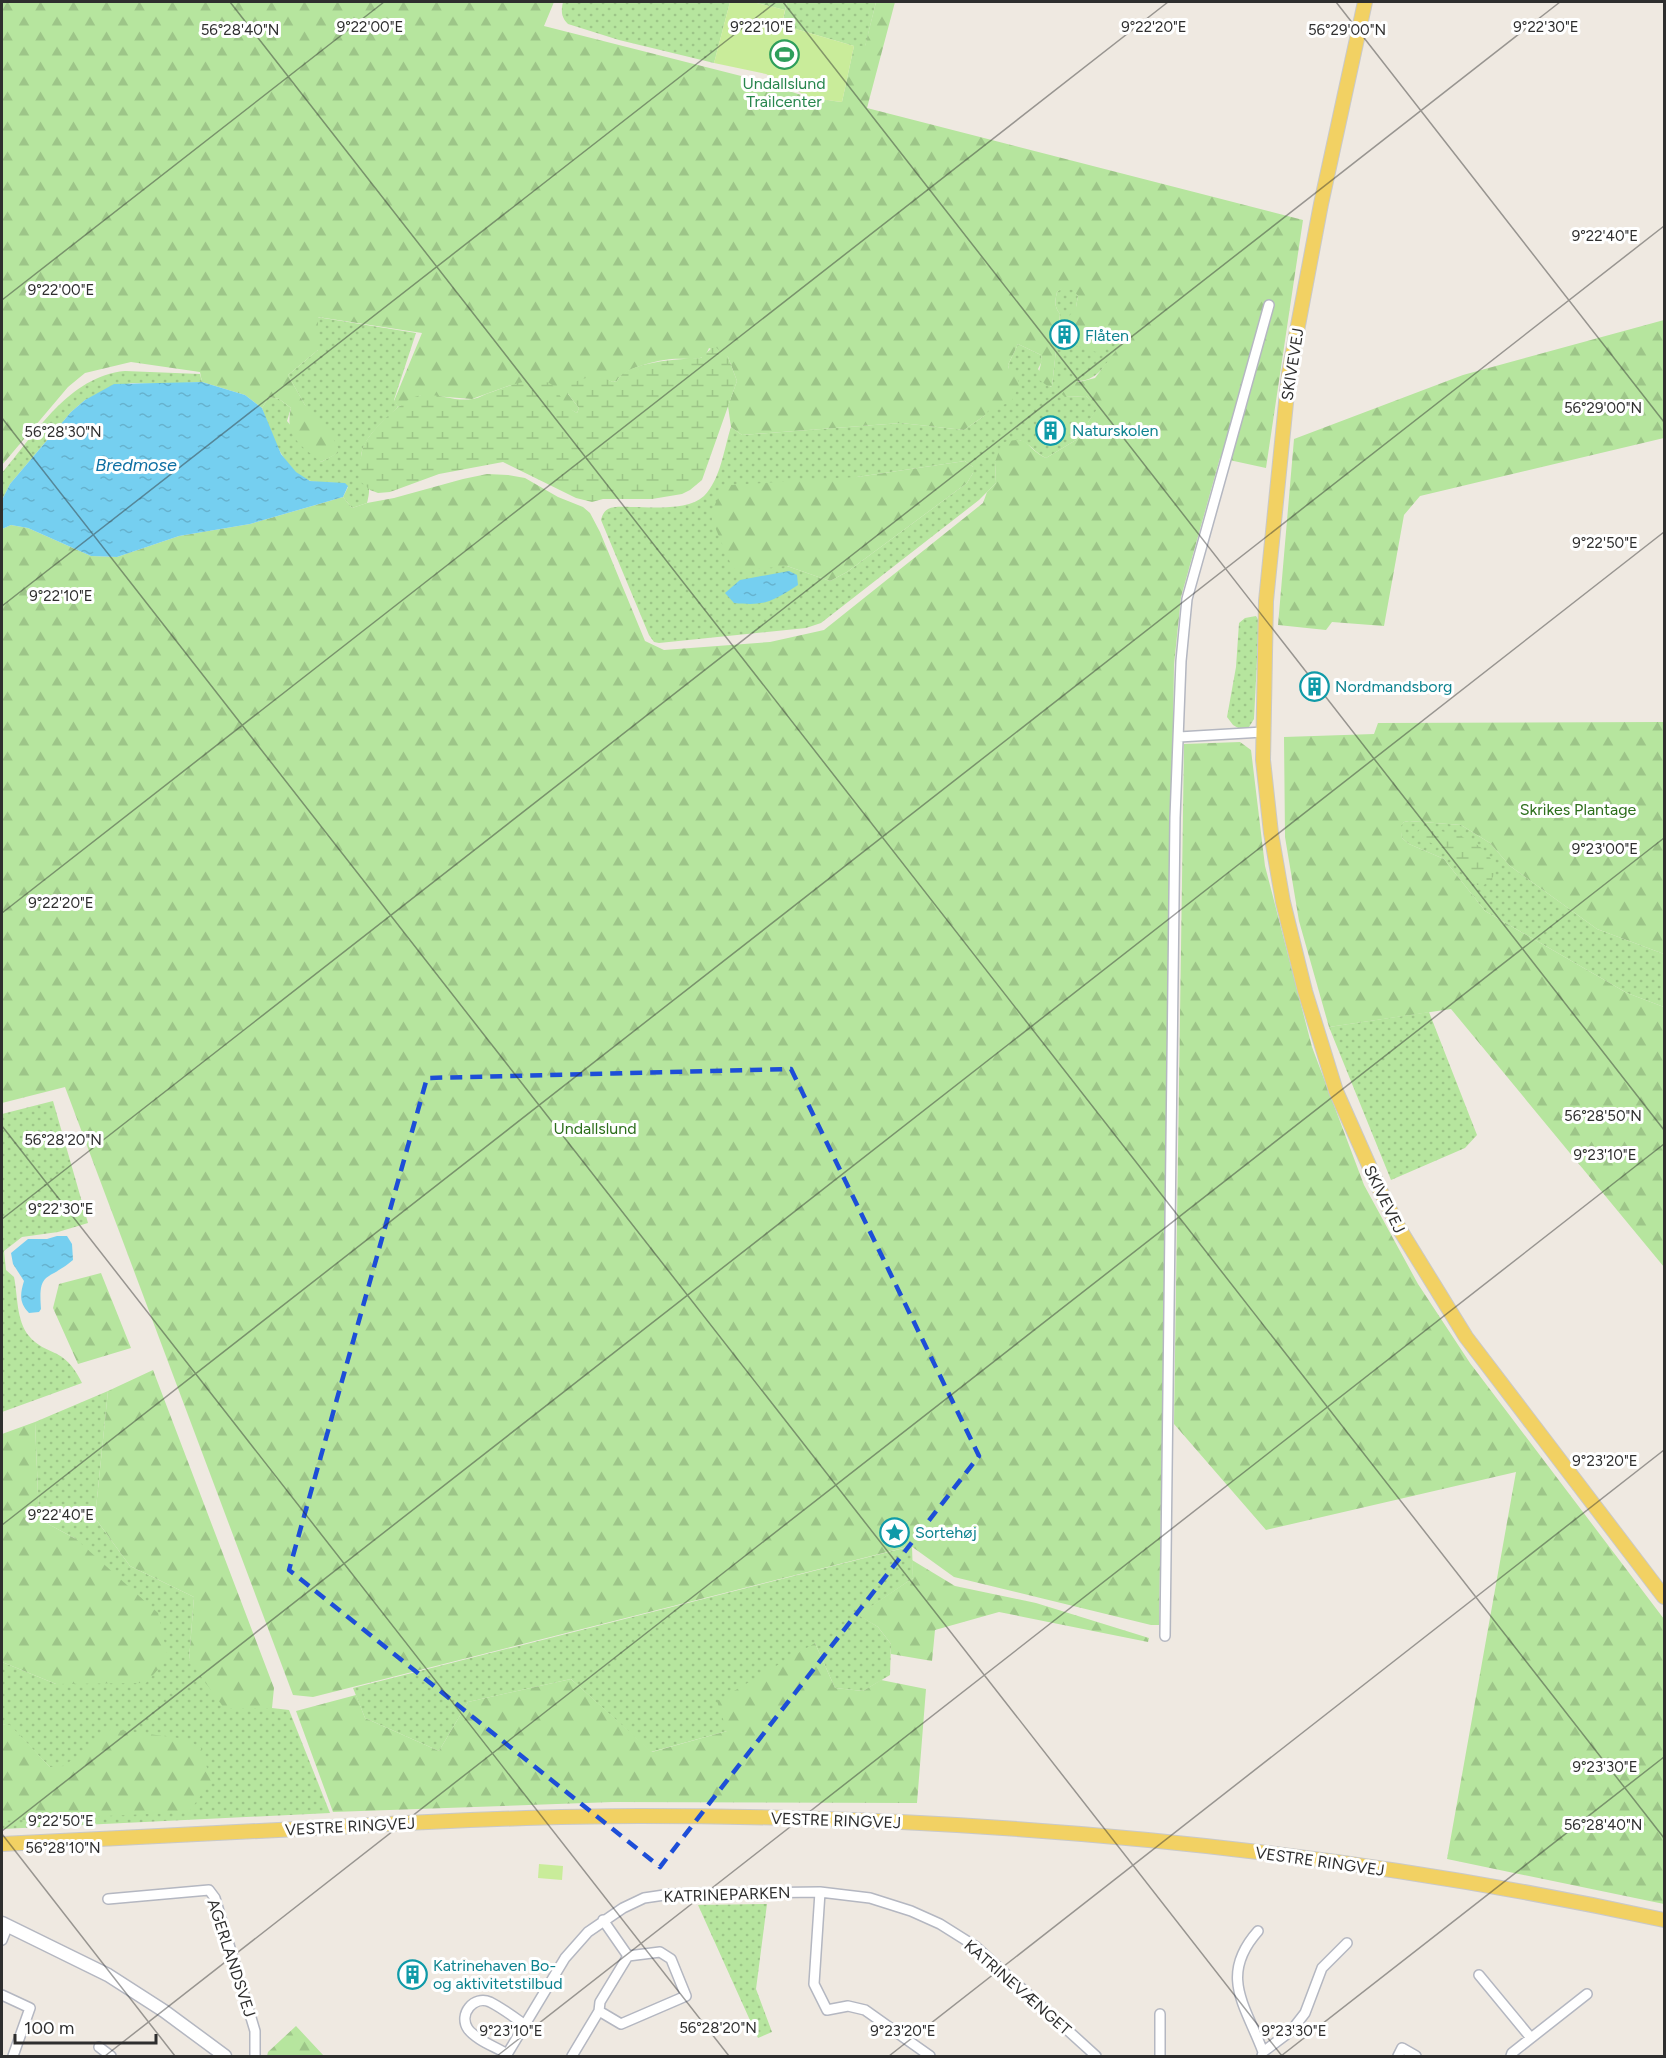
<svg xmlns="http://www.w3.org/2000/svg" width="1666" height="2058" viewBox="0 0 1666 2058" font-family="Figtree,sans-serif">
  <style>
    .grass { fill: url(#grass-dots); fill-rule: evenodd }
    .forest { fill: url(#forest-firs) }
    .wetland { fill: url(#wetland-marsh) }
    .pitch { fill: #c9ec9a }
    .water { fill: url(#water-ripples) }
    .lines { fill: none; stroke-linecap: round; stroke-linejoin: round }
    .street-casing { stroke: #b4b7c1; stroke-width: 12 }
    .secondary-casing { stroke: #b4b7c1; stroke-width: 15 }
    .primary-casing { stroke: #c9c9c9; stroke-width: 16 }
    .street { stroke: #fff; stroke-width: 9 }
    .secondary { stroke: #fff; stroke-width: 12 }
    .primary { stroke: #f2d163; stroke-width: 14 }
    .marked { fill: none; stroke: #1d4ed8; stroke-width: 4.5; stroke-dasharray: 12 8; stroke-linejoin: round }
    .ticks { fill: none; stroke: #2e2e2e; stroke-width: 1.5; stroke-opacity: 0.45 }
    .labels { text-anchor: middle; stroke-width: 6; stroke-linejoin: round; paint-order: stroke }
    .leisure-label { font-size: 16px; fill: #27864d; stroke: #fff }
    .culture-label { font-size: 16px; fill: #0d838f; stroke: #fff; text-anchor: start }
    .street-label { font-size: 16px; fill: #2e2e2e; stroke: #fff }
    .park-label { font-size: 16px; fill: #2c6e1b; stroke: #fff }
    .water-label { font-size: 18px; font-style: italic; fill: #0d6fa3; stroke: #fff }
    .ticks-label { font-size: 15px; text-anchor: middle; fill: #2e2e2e; stroke: #fff; stroke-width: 6; stroke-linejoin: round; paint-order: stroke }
  </style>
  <defs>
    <pattern id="grass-dots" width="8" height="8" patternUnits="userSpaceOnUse" patternTransform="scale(1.5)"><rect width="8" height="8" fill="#b6e59e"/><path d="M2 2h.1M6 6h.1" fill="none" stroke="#9dc588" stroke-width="1.8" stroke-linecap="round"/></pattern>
    <pattern id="forest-firs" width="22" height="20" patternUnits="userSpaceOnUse" patternTransform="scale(1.5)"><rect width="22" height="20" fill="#b6e59e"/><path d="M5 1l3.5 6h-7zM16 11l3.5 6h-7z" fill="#9dc588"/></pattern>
    <pattern id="wetland-marsh" width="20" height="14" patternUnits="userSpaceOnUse" patternTransform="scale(1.5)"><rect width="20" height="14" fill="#b6e59e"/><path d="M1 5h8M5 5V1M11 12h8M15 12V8" fill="none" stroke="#9dc588"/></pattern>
    <pattern id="water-ripples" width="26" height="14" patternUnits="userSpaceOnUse" patternTransform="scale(1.5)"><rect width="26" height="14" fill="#75cff0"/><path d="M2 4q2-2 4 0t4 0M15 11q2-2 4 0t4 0" fill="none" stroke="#66b2ce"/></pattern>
  </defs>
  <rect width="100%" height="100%" fill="#efe9e1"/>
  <path class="grass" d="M563,2h167l-16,61 -95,-23 -51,-16c-7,-7 -7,-13 -5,-22z
    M787,2h89l-11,45 -11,-1 -72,-21z
    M1063,287l10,2 5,7 -2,11 34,33 11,4c-12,15 -23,39 -45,37l-11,16 21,-1 12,13 -10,13 -7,15 -35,21c-11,-5 -16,-15 -27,-18l-24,22 1,21 -17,17 -158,123 -15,5 -147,15 -5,-1 -5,-7 -48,-115c1,-4 3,-9 7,-11 6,-3 16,-2 23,-2 20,0 57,4 73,-11 17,-17 20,-48 27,-69l11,8 159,-12 63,7 20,-14 25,-47 -1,-4 10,-21 23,11 1,6 -4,8 12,18 2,-1 8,-72c-6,-7 -5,-13 -3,-22zM965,461l8,6v6l-6,10 -120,89 -17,9 -43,-15 70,-89z
    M317,317l99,16 -22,67 4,7c-14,14 -43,36 -36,59 5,17 10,18 5,37l-15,5 -9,-11 5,-10c-16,-7 -23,-3 -37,-6 -26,-6 -41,-50 -49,-73l7,-11 10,2 12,9 -4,13 34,41 18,-10 -33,-45 -18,-32 30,-25z
    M125,371l75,3 2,8 -37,2 -34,-1 -46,17 -14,12 -61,72 -8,16v-27c33,-39 67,-97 123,-102z
    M1256,616l3,5 -5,98 -5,8 -9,2 -7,-4 -6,-8 9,-50 3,-44 6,-5z
    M1409,821l52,4 29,18 20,23 87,63 67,25v53l-37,-14 -142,-82 -41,-52 -35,-15 -7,-6 -2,-12 4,-4z
    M1429,1012l48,123 -12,13 -74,32 -62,-153z
    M53,1101l35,122 -30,9 -36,5 -18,14 2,19 8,7c4,19 2,43 15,59 8,10 18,13 28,18 12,6 19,17 25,29l-80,29v-298z
    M108,1391l-13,127 35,48 64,31 -5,63 83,48 17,2 41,103 -328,16v-8l85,-72 -23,18h-14l-40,-41 -8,-2v-62l54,22 20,-145 -37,-20 -4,-97z
    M912,1546l1,32 -54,37 19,12 13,17 -1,31 -27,16 -28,-3 -20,-45 -88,88 -76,21 -80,-73 -103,23 -29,49 -74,-33 -12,-30z
    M767,1904l-11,85 16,43 -14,6 -60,-133z"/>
  <path class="forest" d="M2,2h552l-10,24 209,53 57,19 32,4 12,-56h11l11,-44h19l-28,106 436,112 -37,248 -46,-10 -39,139 -7,68 -15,960h-8l-197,-48 -43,-31 -598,151 -20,-2 -228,-608 -63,16v-574l9,-4 17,3 63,28 26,1 62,-21 71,-12 93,-27 9,11 15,-5 27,-5 69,-19 24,-5 21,1 17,3 33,19 25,10 7,6 10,19 45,109 19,9 106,-8 54,-12 159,-127 4,-11 9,-9 -1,-21 7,-19c29,-9 22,5 44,15l35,-21 -7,-12 5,-4 9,1 9,-13 -11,-13 -21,1 -6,-6 2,-16h5l13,7 16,-4 26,-34 -11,-4 -7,10 -7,2 -29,-9 3,-28 6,-8 2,-11 -5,-6 -10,-2 -6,4c-2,9 -3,15 3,22l-8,72 -3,1 -11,-8c0,-9 5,-16 3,-24l-23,-11 -10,21 1,4 8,6 2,11 -8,16 -22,8 -5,6 -20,14 -63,-7 -159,12 -11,-8 -3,-21 9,-25 -9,-24 -19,-9c-2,5 -4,9 -9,10 -9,2 -19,0 -28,1 -14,1 -49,9 -55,22l-4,1c-23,-10 -28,-2 -45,12l11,14 -2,5 -11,-6 -7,-11 -48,-11 -39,14 -51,-4 -23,12 -4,-6 28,-68 -104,-16v33l-30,25 17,30 24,25 11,22 -19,10c-20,-17 -37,-25 -30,-54l-12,-9 -10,-2 -7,11 -17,-13 -43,-13 -2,-10 -69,-10 -46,11 -17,14 -66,78z
    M753,2h34l-2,8z
    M1664,320v118l-244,58 -16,19 -20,111 -52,-4 -6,8 -48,-5 16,-186 169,-64z
    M965,461l8,6v6l-6,10 -120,89 -17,9 -43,-15 -49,5 -6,-4 -20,-47c0,-14 7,-27 19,-35l126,-8z
    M1664,722v232l-67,-25 -87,-63 -20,-23 -29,-18 -52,-4 -5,1 -3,4 1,12 7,6 35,15 41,52 142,82 37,14v260l-213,-258 -122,18 -30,-106 -14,-84 -1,-100 90,-3 4,-11z
    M1240,742l11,8 14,116 47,181 52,138 54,99 52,79 194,256v285l-217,-45 69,-387 -250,58 -92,-106 10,-680z
    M101,1273l30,75 -53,16 -25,-56 6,-24z
    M153,1370l121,318 -2,20h-48l-35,-48 5,-63 -64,-31 -35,-48 13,-127z
    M35,1422l4,97 37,20 82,74 10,45 -22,25 -90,1 -54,-22v-228z
    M912,1560l43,26 81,17 113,35 -1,4 -149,-30 -64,18 -3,31 -41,-7v-10l-13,-17 -20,-12 55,-37z
    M815,1643l20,45 28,3 18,-11 45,9 -9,114 -304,-1 -280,10 -37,-101 60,-16 9,23 74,33 29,-49 103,-23 81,73 75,-21 -10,-30z
    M2,1724l8,1 40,42 14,-1 47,-37 75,10 15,9 10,33 -22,31 -187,9z
    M296,2026l28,30h-57l1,-4z"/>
  <path class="wetland" d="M714,346l14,11 9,24 -35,99 -12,10 -8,4 -30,5h-49l-11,3 -16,-4 -73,-36 -64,12 -49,18 -12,1 -8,-3 -9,-8c0,-12 -2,-26 3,-37 8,-16 39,-47 57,-50 17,-2 34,7 51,4 5,0 11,-4 17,-6 16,-6 35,-14 53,-12 20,3 14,21 35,32l2,-5 -11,-14 -1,-6c6,-7 22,-12 32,-11 4,0 10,3 14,5l4,-1c9,-20 64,-22 84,-23z
    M1421,828c30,4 65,10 75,42l-3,7 -9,8h-7l-35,-37 -22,-10 -4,-4z"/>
  <path class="pitch" d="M730,2h23l32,8 -3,15 72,21 -12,56 -32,-4 -44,-24 -52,-11z
    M539,1864l24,2 -1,14 -24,-2z"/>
  <path class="water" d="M202,382l43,13 17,13 19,46 15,18 14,9 35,2 3,3 -5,11 -93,27 -71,12 -62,21 -26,-1 -63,-28 -17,-3 -9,4v-29l8,-16 61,-72 14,-12 29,-16z
    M789,571l8,4 1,10c-27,17 -32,21 -64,18l-9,-10 15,-13z
    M57,1236h10l5,8 1,16c-26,22 -35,10 -32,49l-2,3 -10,1c-10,-10 -9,-19 -5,-32l-11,-17 -2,-11 17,-14h19z"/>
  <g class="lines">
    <defs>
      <path id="street" d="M1179,737l84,-5
        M1165,1636l10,-818 6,-157 6,-62 82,-294
        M820,1892l-6,92 13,26 21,-4 17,4 65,46
        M108,1899l101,-9 6,8 40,133v25
        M1258,1931c-40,45 -12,75 5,121
        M2,1940l6,-15
        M1479,1975l52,63
        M2,1995l28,13 -17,48
        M599,2011l22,13 65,-28 -15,-37 -11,-7 -32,4 -25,-36
        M99,2047l12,9
        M507,2054c-11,-7 -31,-14 -39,-25 -10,-15 6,-34 22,-27 12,6 24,15 35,23
        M506,2056l59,-98 23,-26 35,-24 21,-10 27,-4 149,-2 50,6 41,13 29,13 35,22 121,110
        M572,2056l27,-45 1,-9 28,-46
        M1160,2056v-42
        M1262,2056l1,-4 28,-21 14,-18 17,-45 25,-25
        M1398,2056l4,-8 14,8
        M1511,2056l1,-3 75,-59"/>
      <path id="secondary" d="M2,1923l106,52 56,36 61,45"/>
      <path id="primary" d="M1365,2l-44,202 -32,169 -23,228 -3,159 8,73 12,69 22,89 31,100 43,97 21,42 66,107 198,260
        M2,1844c111,-6 223,-12 335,-17 101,-6 201,-11 302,-11 343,0 690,31 1025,104"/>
    </defs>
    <use href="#street" class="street-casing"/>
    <use href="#secondary" class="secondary-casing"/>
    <use href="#primary" class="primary-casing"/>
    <use href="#street" class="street"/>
    <use href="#secondary" class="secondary"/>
    <use href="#primary" class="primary"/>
  </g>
  <path class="marked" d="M791,1069l188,387 -319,411 -371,-297 138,-492z"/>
  <path class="ticks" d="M230,2l1434,1836M783,2l881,1128M1336,2l328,420M2,300l382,-298M2,418l1280,1638M2,606l774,-604M2,913l1166,-911M2,1126l727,930M2,1219l1558,-1217M2,1525l1662,-1299M2,1831l1662,-1299M2,1834l173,222M105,2056l1559,-1218M497,2056l1167,-912M889,2056l775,-606M1281,2056l383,-299"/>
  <defs>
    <symbol id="stadium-ring" viewBox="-11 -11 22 22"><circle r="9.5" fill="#fff" stroke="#2e9e5b" stroke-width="1.5"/><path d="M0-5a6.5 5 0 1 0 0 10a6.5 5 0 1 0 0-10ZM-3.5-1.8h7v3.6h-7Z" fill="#2e9e5b"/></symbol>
    <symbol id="building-ring" viewBox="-11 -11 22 22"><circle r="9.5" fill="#fff" stroke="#0f9aa8" stroke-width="1.5"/><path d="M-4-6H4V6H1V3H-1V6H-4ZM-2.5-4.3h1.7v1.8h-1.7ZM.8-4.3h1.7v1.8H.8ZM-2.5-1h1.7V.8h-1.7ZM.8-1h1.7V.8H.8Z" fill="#0f9aa8"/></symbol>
    <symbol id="sight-ring" viewBox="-11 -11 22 22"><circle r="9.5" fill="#fff" stroke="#0f9aa8" stroke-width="1.5"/><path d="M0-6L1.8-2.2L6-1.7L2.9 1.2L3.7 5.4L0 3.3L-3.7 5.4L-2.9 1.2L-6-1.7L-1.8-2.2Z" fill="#0f9aa8"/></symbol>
  </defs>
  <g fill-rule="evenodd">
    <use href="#stadium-ring" x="768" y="38" width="33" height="33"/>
    <use href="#building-ring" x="1048" y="318" width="33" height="33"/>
    <use href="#building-ring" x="1034" y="414" width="33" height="33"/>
    <use href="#building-ring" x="1298" y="670" width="33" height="33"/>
    <use href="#sight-ring" x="878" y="1516" width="33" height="33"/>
    <use href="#building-ring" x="396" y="1958" width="33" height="33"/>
  </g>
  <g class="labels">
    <g class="leisure-label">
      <text x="784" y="89">Undallslund<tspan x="784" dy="18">Trailcenter</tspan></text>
    </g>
    <g class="culture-label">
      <text x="1085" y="341">Flåten</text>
      <text x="1072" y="436">Naturskolen</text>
      <text x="1335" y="692">Nordmandsborg</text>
      <text x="915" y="1538">Sortehøj</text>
      <text x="433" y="1971">Katrinehaven Bo-<tspan x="433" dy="18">og aktivitetstilbud</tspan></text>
    </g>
    <g class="street-label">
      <text transform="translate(1292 364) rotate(-81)" y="6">SKIVEVEJ</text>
      <text transform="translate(1385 1199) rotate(64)" y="6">SKIVEVEJ</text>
      <text transform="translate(836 1820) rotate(2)" y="6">VESTRE RINGVEJ</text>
      <text transform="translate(350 1826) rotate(-3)" y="6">VESTRE RINGVEJ</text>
      <text transform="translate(1320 1861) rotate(8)" y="6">VESTRE RINGVEJ</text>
      <text transform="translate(727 1894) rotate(-2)" y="6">KATRINEPARKEN</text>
      <text transform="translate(232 1958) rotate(72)" y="6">AGERLANDSVEJ</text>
      <text transform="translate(1018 1987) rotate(41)" y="6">KATRINEVÆNGET</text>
    </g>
    <g class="park-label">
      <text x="1578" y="815">Skrikes Plantage</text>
      <text x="595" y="1134">Undallslund</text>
    </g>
    <g class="water-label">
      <text x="136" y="471">Bredmose</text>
    </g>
  </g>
  <g class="ticks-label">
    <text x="1546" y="32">9°22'30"E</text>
    <text x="370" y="32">9°22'00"E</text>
    <text x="762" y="32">9°22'10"E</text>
    <text x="1154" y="32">9°22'20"E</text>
    <text x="240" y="35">56°28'40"N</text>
    <text x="1347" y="35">56°29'00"N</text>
    <text x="1605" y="241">9°22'40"E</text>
    <text x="61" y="295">9°22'00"E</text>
    <text x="1603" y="413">56°29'00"N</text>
    <text x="63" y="437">56°28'30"N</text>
    <text x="1605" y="548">9°22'50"E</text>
    <text x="61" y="601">9°22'10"E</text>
    <text x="1605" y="854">9°23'00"E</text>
    <text x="61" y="908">9°22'20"E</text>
    <text x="1603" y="1121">56°28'50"N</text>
    <text x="63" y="1145">56°28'20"N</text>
    <text x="1605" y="1160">9°23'10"E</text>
    <text x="61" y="1214">9°22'30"E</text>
    <text x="1605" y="1466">9°23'20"E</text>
    <text x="61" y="1520">9°22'40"E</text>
    <text x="1605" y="1772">9°23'30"E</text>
    <text x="61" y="1826">9°22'50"E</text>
    <text x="1603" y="1830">56°28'40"N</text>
    <text x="63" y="1853">56°28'10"N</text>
    <text x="718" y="2033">56°28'20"N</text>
    <text x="511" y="2036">9°23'10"E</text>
    <text x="903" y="2036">9°23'20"E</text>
    <text x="1294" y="2036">9°23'30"E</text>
  </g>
  <rect width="1666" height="2058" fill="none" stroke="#2e2e2e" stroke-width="6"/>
  <path d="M15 2034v9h141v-9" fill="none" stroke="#2e2e2e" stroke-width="3"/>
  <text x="24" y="2034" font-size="18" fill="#2e2e2e" stroke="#ffffff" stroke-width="4.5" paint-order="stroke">100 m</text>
</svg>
